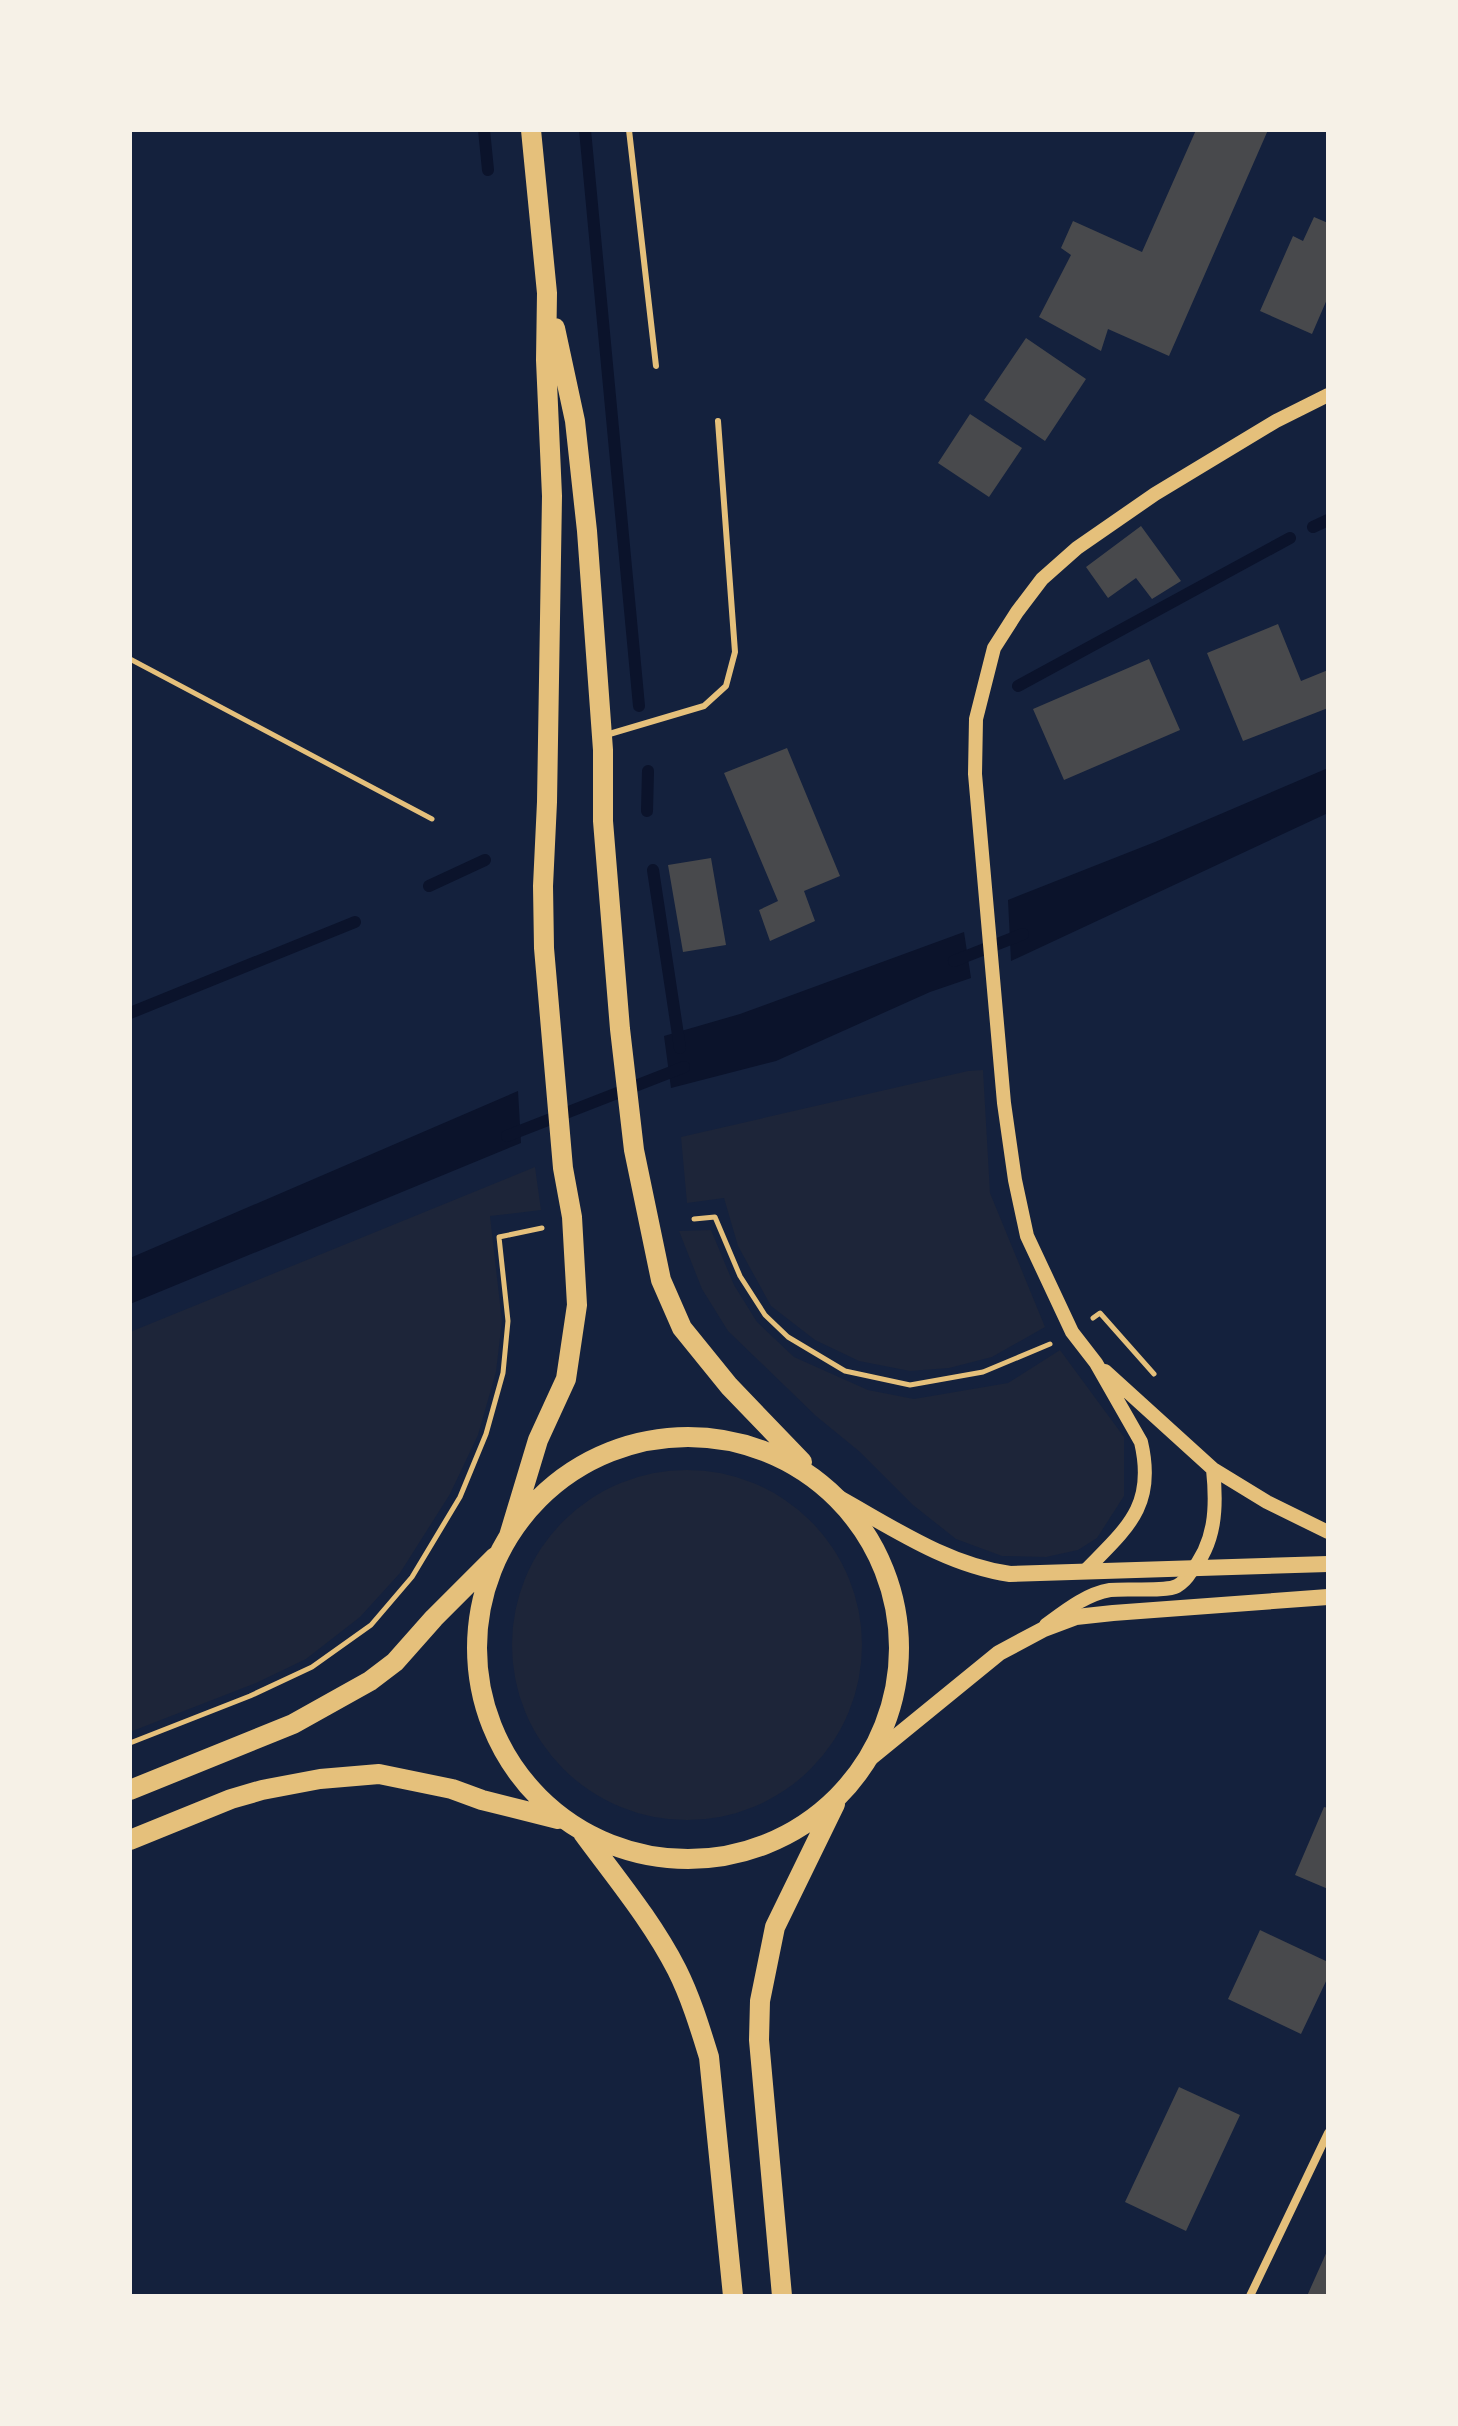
<svg xmlns="http://www.w3.org/2000/svg" width="1458" height="2426" viewBox="0 0 1458 2426" font-family="Barlow,sans-serif">
  <style>
    .green { fill: #1d2539 }
    .water { fill: #0b132b }
    .lines { fill: none; stroke-linecap: round; stroke-linejoin: round }
    .stream { stroke: #0b132b; stroke-width: 12 }
    .building { fill: #48494c }
    .path { stroke: #e5c07b; stroke-width: 5 }
    .service { stroke: #e5c07b; stroke-width: 6 }
    .minor { stroke: #e5c07b; stroke-width: 8 }
    .tertiary { stroke: #e5c07b; stroke-width: 14 }
    .secondary { stroke: #e5c07b; stroke-width: 16 }
    .primary { stroke: #e5c07b; stroke-width: 20 }
  </style>
  <rect width="100%" height="100%" fill="#14213d"/>
  <path class="green" d="M983,1070l7,123 55,134 -53,30 -43,11 -39,3 -51,-10 -44,-21 -44,-34 -33,-60 -14,-48 -37,5 -6,-66 287,-66z
    M535,1167l6,43 -51,6 12,105 -6,51 -18,63 -28,59 -50,79 -40,44 -54,42 -50,24 -126,49v-400z
    M711,1230l23,55 23,37 37,35 74,33 46,9 94,-16 52,-33 64,87v59l-27,42 -19,12 -32,7 -44,-1 -46,-17 -43,-34 -53,-53 -44,-36 -88,-85 -26,-42 -23,-58z
    M512 1645a175 175 0 1 1 350 0a175 175 0 1 1-350 0Z"/>
  <path class="water" d="M1328,768v45l-317,148 -3,-61 147,-58z
    M964,932l7,46 -41,14 -154,69 -105,27 -7,-52 76,-22z
    M518,1091l3,52 -391,161v-46z"/>
  <g class="lines">
    <path class="stream" d="M484,130l4,40
      M585,130l54,576
      M1313,527l15,-7
      M1018,686l272,-148
      M647,811l1,-40
      M653,870l27,178
      M429,886l56,-26
      M954,961l69,-27
      M130,1013l225,-91
      M507,1136l177,-69"/>
  </g>
  <path class="building" d="M1196,130h72l-99,226 -61,-27 -7,22 -62,-34 32,-62 -10,-7 12,-27 69,31z
    M1314,217l14,6v74l-16,37 -52,-23 33,-75 10,5z
    M1026,338l60,41 -41,62 -61,-41z
    M970,414l52,34 -33,49 -51,-34z
    M1141,526l40,55 -29,18 -16,-21 -28,20 -22,-31z
    M1278,624l23,57 27,-11v38l-85,33 -36,-88z
    M1149,659l31,71 -116,50 -31,-71z
    M787,748l53,128 -36,15 11,30 -45,20 -11,-31 19,-9 -54,-128z
    M711,858l15,87 -43,7 -15,-87z
    M1324,1807l4,1v81l-33,-14z
    M1260,1930l68,32v15l-27,57 -73,-35z
    M1179,2087l61,28 -54,116 -61,-29z
    M1328,2249v47h-21z"/>
  <g class="lines">
    <path class="path" d="M130,659l302,160
      M694,1219l21,-2 25,59 25,39 23,22 57,34 65,14 73,-13 67,-28
      M1093,1318l7,-5 54,61
      M130,1743l120,-47 62,-29 59,-42 41,-48 48,-80 26,-63 17,-61 5,-52 -9,-84 43,-9"/>
    <path class="service" d="M629,130l27,236
      M606,735l98,-29 22,-20 9,-34 -17,-231"/>
    <path class="minor" d="M1250,2296l78,-163"/>
    <path class="tertiary" d="M1105,1371l108,98 54,33 61,30
      M1086,1570c41,-42 70,-64 55,-128l-45,-79 -24,-31 -45,-96 -12,-56 -11,-77 -29,-329 1,-55 18,-71 23,-36 25,-33 35,-31 78,-54 121,-73 52,-26
      M1046,1625c19,-14 40,-31 64,-35 16,-2 56,2 67,-4 5,-3 10,-8 13,-13 26,-30 27,-66 23,-104"/>
    <path class="secondary" d="M839,1498c54,30 108,67 171,76l318,-10
      M869,1759l130,-106 45,-24 32,-12 37,-4 215,-16"/>
    <path class="primary" d="M555,328l20,93 12,110 16,219v71l17,208 14,121 27,130 21,48 47,58 73,76
      M477 1648a211 211 0 1 1 422 0a211 211 0 1 1-422 0Z
      M509,1536l29,-96 28,-61 11,-74 -5,-88 -9,-49 -19,-220 -1,-62 4,-84 5,-306 -6,-136 1,-67 -16,-163
      M130,1790l163,-66 77,-43 25,-19 39,-44 61,-61
      M583,1833c33,45 69,88 94,137 14,28 23,58 32,87l24,239
      M130,1840l101,-41 31,-9 58,-11 59,-5 73,15 30,11 76,19
      M782,2296l-23,-256 1,-39 15,-74 60,-123"/>
  </g>
  <rect width="1458" height="2426" fill="none" stroke="#f6f1e7" stroke-width="264"/>
</svg>
